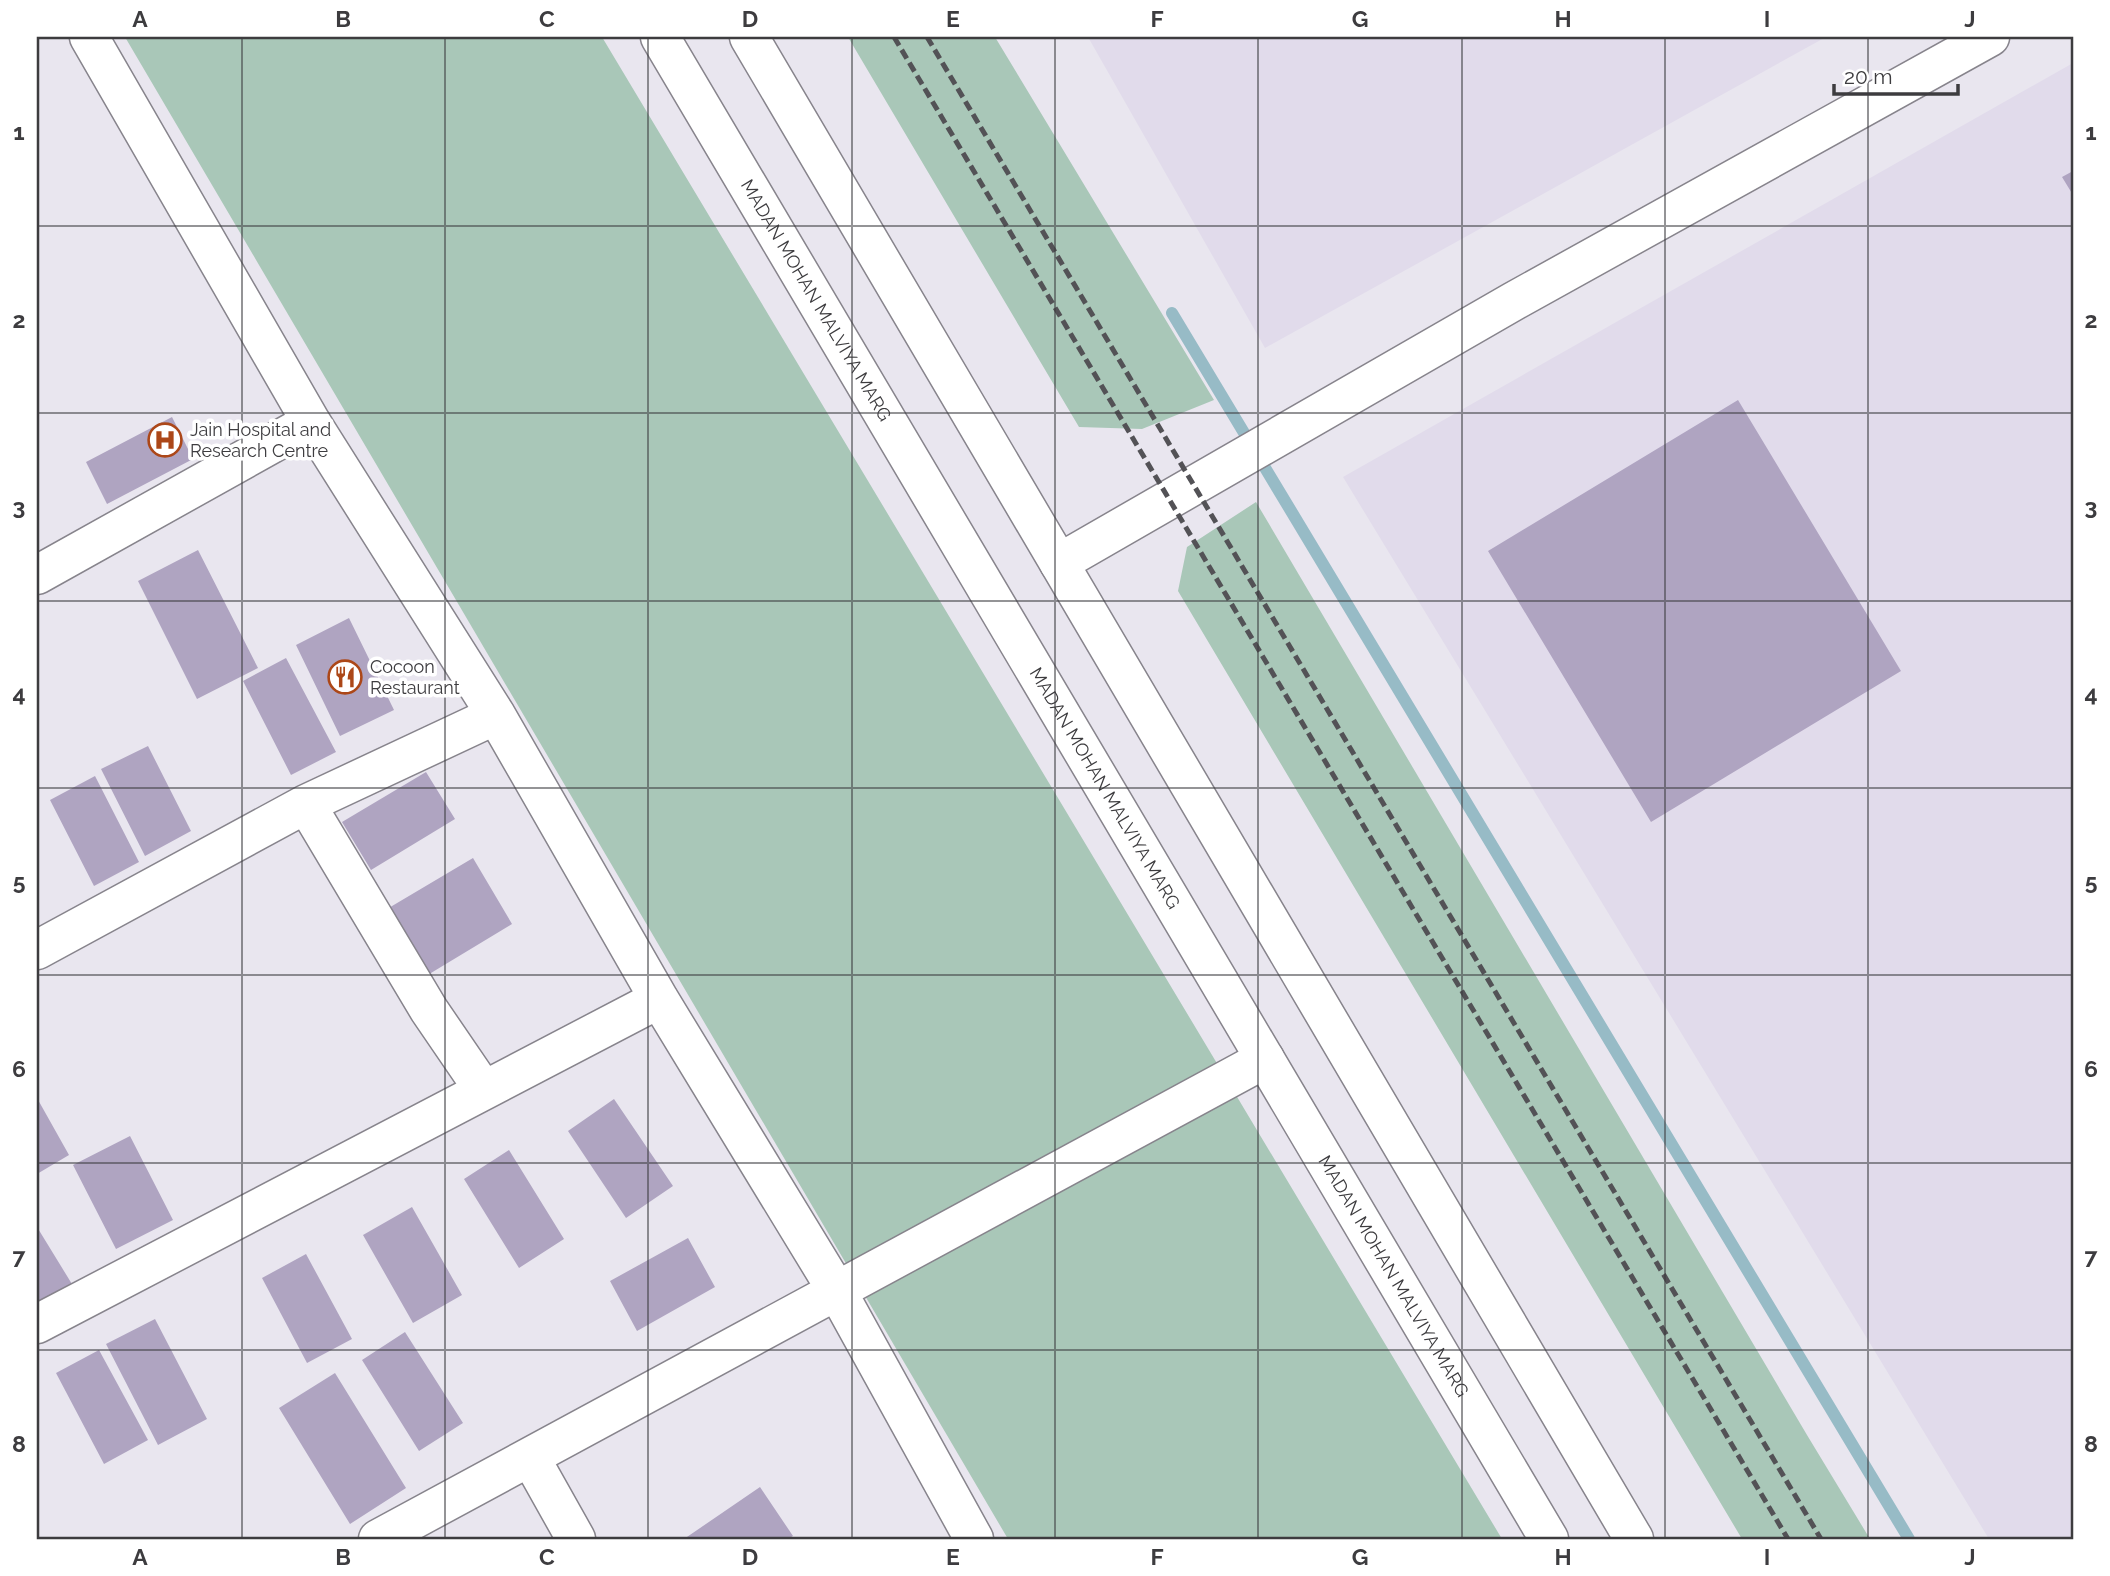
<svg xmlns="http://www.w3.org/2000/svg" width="2110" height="1576" viewBox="0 0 2110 1576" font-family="Raleway,sans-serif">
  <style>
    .built { fill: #e1dbeb }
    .green { fill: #a9c7b8 }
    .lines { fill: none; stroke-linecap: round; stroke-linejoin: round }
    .stream { stroke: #97bbc6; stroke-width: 12 }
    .building { fill: #afa4c1 }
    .minor-casing { stroke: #87848c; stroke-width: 41 }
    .major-casing { stroke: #87848c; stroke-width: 41 }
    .minor { stroke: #fff; stroke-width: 38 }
    .major { stroke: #fff; stroke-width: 38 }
    .rail { stroke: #535256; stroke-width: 5; stroke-dasharray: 10 5; stroke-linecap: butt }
    .grid { fill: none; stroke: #3d3c3f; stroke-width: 2; stroke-opacity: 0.55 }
    .labels { text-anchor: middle; stroke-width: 7; stroke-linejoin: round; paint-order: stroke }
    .street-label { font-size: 18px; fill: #3d3c3f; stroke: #fff }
    .poi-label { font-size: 18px; fill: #3d3c3f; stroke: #fff; text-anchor: start }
    .neatline { fill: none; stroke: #3d3c3f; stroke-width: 2.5 }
    .grid-label { font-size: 23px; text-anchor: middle; font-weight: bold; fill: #3d3c3f }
  </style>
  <rect width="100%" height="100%" fill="#e9e6ef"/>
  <path class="built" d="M1088,37h738l-561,311z
    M2073,63v1476h-84l-646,-1062z"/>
  <path class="green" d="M125,37h477l900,1502h-494z
    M848,37h147l219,363 -72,29 -63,-2z
    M1256,502l551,933 63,104h-128l-564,-948 9,-44z"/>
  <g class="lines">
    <path class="stream" d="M1172,313l737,1226"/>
  </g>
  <path class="building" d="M2073,171v24l-11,-18z
    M1738,400l163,271 -250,151 -163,-271z
    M172,417l21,42 -86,45 -21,-42z
    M198,550l60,118 -61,31 -59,-118z
    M349,618l45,92 -54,26 -44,-91z
    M286,658l50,94 -45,23 -48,-94z
    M148,746l43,85 -46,25 -44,-87z
    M426,772l29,47 -84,51 -29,-48z
    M95,776l44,86 -45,24 -44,-86z
    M473,858l39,66 -86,52 -39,-67z
    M37,1098l32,57 -32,19z
    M614,1099l59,87 -47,32 -58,-87z
    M130,1136l43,84 -57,29 -43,-84z
    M509,1150l55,89 -45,29 -55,-89z
    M412,1207l50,88 -49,28 -50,-88z
    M37,1227l38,62 -38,24z
    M688,1238l27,49 -78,44 -27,-50z
    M306,1254l46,85 -45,24 -45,-85z
    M155,1319l52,100 -49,26 -52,-101z
    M405,1332l58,91 -44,28 -57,-91z
    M99,1350l49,90 -44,24 -48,-91z
    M335,1373l71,115 -56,36 -71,-116z
    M760,1487l33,49 -5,3h-104z"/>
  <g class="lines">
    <defs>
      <path id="minor" d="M89,37l222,385 185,293 163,284 178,292 137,248
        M1059,563l455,-262 476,-264
        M37,575l274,-153
        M306,804l123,206 54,79
        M37,950l269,-146 190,-89
        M37,1324l622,-325
        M530,1457l46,82
        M378,1539l887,-480"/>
      <g id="major">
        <path id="s1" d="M660,37l889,1502"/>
        <path d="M749,37l885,1502"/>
      </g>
    </defs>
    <use href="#minor" class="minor-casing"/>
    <use href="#major" class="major-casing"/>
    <use href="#minor" class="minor"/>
    <use href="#major" class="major"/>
    <path class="rail" d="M894,37l894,1502
      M927,37l894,1502"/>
  </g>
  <path class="grid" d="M242,37v1502M445,37v1502M648,37v1502M852,37v1502M1055,37v1502M1258,37v1502M1462,37v1502M1665,37v1502M1868,37v1502M37,226h2036M37,413h2036M37,601h2036M37,788h2036M37,975h2036M37,1163h2036M37,1350h2036"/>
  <defs>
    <symbol id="hospital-ring" viewBox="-11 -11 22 22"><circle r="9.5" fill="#fff" stroke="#ac4718" stroke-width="1.5"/><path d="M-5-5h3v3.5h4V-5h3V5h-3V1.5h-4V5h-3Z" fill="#ac4718"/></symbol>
    <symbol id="restaurant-ring" viewBox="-11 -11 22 22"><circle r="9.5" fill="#fff" stroke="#ac4718" stroke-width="1.5"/><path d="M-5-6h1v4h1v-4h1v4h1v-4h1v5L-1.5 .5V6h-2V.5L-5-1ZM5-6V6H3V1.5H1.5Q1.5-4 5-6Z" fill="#ac4718"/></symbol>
  </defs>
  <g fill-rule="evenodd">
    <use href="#hospital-ring" x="146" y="421" width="38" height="38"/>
    <use href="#restaurant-ring" x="326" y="658" width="38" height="38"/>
  </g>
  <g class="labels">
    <g class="street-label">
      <text dy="6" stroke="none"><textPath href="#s1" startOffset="306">MADAN MOHAN MALVIYA MARG</textPath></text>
      <text dy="6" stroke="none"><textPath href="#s1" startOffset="873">MADAN MOHAN MALVIYA MARG</textPath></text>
      <text dy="6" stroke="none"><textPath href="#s1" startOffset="1440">MADAN MOHAN MALVIYA MARG</textPath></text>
    </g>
    <g class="poi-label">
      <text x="190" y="436">Jain Hospital and<tspan x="190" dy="21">Research Centre</tspan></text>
      <text x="370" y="673">Cocoon<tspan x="370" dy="21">Restaurant</tspan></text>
    </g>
  </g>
  <rect width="2110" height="1576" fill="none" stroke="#ffffff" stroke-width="77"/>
  <path d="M1834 84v10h124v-10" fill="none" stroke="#3d3c3f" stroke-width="3.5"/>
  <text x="1844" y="84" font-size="21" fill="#3d3c3f" stroke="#ffffff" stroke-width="5" paint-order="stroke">20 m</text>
  <rect x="38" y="38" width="2034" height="1500" class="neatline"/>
  <g class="grid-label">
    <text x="140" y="27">A</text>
    <text x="343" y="27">B</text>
    <text x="547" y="27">C</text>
    <text x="750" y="27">D</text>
    <text x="953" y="27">E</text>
    <text x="1157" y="27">F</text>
    <text x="1360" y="27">G</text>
    <text x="1563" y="27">H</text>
    <text x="1767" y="27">I</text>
    <text x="1970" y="27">J</text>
    <text x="19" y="140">1</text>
    <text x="2091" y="140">1</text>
    <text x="19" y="328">2</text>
    <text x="2091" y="328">2</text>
    <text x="19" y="515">3</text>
    <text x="2091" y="515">3</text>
    <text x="19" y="702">4</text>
    <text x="2091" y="702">4</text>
    <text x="19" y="890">5</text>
    <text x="2091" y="890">5</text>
    <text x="19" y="1077">6</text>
    <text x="2091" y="1077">6</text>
    <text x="19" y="1264">7</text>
    <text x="2091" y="1264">7</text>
    <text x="19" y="1452">8</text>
    <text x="2091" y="1452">8</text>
    <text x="140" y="1565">A</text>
    <text x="343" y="1565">B</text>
    <text x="547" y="1565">C</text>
    <text x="750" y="1565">D</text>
    <text x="953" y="1565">E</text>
    <text x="1157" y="1565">F</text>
    <text x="1360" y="1565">G</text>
    <text x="1563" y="1565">H</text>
    <text x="1767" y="1565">I</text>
    <text x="1970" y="1565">J</text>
  </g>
</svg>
